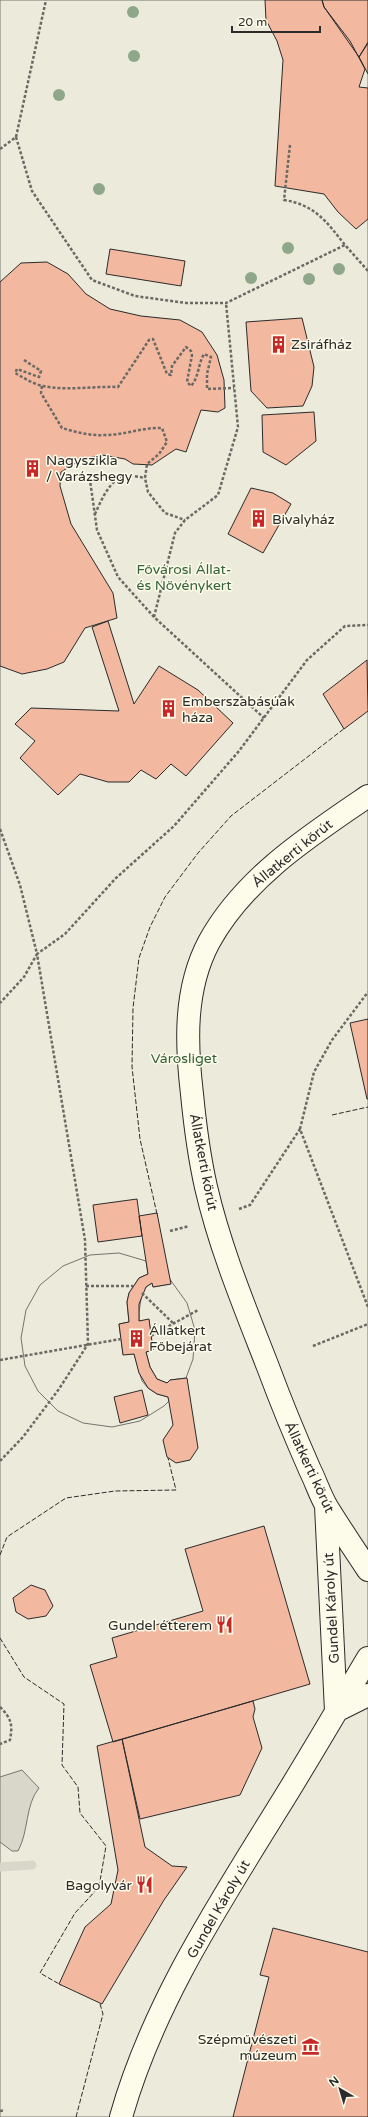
<svg xmlns="http://www.w3.org/2000/svg" width="368" height="2117" viewBox="0 0 368 2117" font-family="'Varela Round',sans-serif">
  <style>
    .green { fill: #ecebdb; stroke: #74746e }
    .parking { fill: #eceadb; stroke: #74746e }
    .water { fill: #d8d7c9; stroke: #74746e }
    .lines { fill: none; stroke-linecap: round; stroke-linejoin: round }
    .stream { stroke: #d8d7c9; stroke-width: 9 }
    .building { fill: #f2b8a0; stroke: #2b2b2b }
    .street-casing { stroke: #2b2b2b; stroke-width: 24 }
    .path { stroke: #6a6964; stroke-width: 2.5; stroke-dasharray: 3 2; stroke-linecap: butt }
    .street { stroke: #fdfbea; stroke-width: 22 }
    .fence { stroke: #2b2b2b; stroke-width: 1; stroke-dasharray: 5 2; stroke-linecap: butt }
    .tree { fill: #8ea78a }
    .labels { text-anchor: middle; stroke-width: 3; stroke-linejoin: round; paint-order: stroke }
    .poi-label { font-size: 14px; fill: #2b2b2b; stroke: #fdfbea; text-anchor: start }
    .park-label { font-size: 14px; fill: #34623c; stroke: #fdfbea }
    .street-label { font-size: 14px; fill: #2b2b2b; stroke: #fdfbea }
  </style>
  <rect width="100%" height="100%" fill="#fdfbea"/>
  <path class="green" d="M0,0h368v2117h-368z"/>
  <path class="parking" d="M119,1253l27,8 2,13 -9,4 -10,15 -2,9 2,20 -10,2 4,30h11l8,27 6,7 9,6 11,3 1,4 -5,5 -24,15 -28,6 -29,-4 -25,-12 -20,-20 -13,-25 -4,-28 5,-28 14,-25 23,-19 27,-11z
    M169,1278l18,25 8,27 -2,29 -7,19 -16,2 -3,3 -10,-4 -7,-12 -4,-15 7,-2 -4,-30 -10,1v-9l3,-19 4,-6 6,-4 1,4 17,-3z"/>
  <path class="water" d="M22,1770l17,18c-14,17 -10,43 -21,63h-6l-12,-9v-65z"/>
  <g class="lines">
    <path class="stream" d="M0,1867l32,-2"/>
  </g>
  <path class="building" d="M265,0h57l2,7 26,34 15,28 -6,18 9,1v131l-12,10 -18,-17 -14,-18 -49,-8 8,-126 -6,-19 -11,-21z
    M322,0h46v42l-9,15 -35,-50z
    M368,43v31l-9,-17z
    M110,249l75,12 -4,25 -75,-12z
    M47,262l21,12 18,20 24,15 31,7 39,4 22,12 15,23 7,25 1,28 -7,4 -17,-2 -15,42 -10,-3 -24,16 -19,-1 -8,-5 -23,-4 -20,4 -21,13 -1,14 11,38 42,69 4,25 -32,10 -21,34 -17,7 -25,5 -22,-8v-384l21,-19z
    M302,318l12,49 -2,19 -9,20 -36,2 -16,-17 -5,-69z
    M314,412l2,29 -30,24 -23,-13 -1,-37z
    M251,488l22,5 18,11 -28,49 -35,-19z
    M108,621l26,83 25,-38 39,24 35,33 -47,53 -15,-12 -15,15 -15,-9 -12,12h-21l-28,-8 -22,21 -38,-37 15,-17 -20,-17 16,-16 88,3 -27,-84z
    M367,660l1,51 -24,18 -21,-35z
    M368,1019v80h-1l-17,-76z
    M137,1199l5,37 -44,6 -5,-37z
    M157,1213l14,71 -18,3 -1,-4 -6,4 -7,17v17l10,-2 4,31 -7,2 4,15 7,12 10,4 3,-3 17,-2 11,70 -8,12 -14,3 -9,-6 -4,-17 10,-15 -5,-28 -11,-3 -9,-6 -9,-15 -5,-19 -11,1 -4,-31 10,-2 -2,-20 2,-9 10,-15 9,-4 -9,-58z
    M142,1390l6,25 -28,8 -6,-26z
    M264,1526l46,158 -197,58 -23,-77 27,-8 -5,-19 91,-27 -18,-62z
    M31,1585l14,5 8,16 -7,10 -18,3 -12,-7 -3,-14z
    M253,1701l2,8 -2,8 9,31 -22,47 -100,24 -18,-80z
    M122,1739l23,108 27,19 15,1 -23,33 -62,104 -43,-20 26,-57 26,-23 7,-34 -21,-124z
    M273,1928l95,24v165h-135l36,-140 -9,-2z"/>
  <g class="lines">
    <defs>
      <path id="street" d="M368,796c-59,40 -124,82 -159,146 -25,47 -23,101 -17,152 3,31 7,62 14,93 14,61 39,121 62,180 13,35 27,69 42,103 6,12 10,25 17,37 13,21 27,42 41,63
        M326,1506l10,205
        M336,1711l32,-16
        M121,2117c31,-110 94,-207 154,-304 32,-51 62,-103 93,-155"/>
    </defs>
    <use href="#street" class="street-casing"/>
    <path class="path" d="M16,137l30,-137
      M290,145l-6,55c31,5 42,21 61,45
      M0,149l16,-12 16,54 60,89 43,16 51,7h40l119,-58 23,26
      M24,360l17,11 -2,6 -22,-8 -2,4c9,5 18,11 28,13 25,5 50,0 75,1l31,-47 4,-1 14,35 4,1 1,-9 14,-19 5,4 1,4 -5,27 4,4c8,-9 7,-22 13,-32l7,3 -4,17v15l27,-1
      M42,386l-1,7 21,35c14,4 28,8 43,7 20,0 38,-8 57,-7l5,14 -8,12 -12,10 -2,14 3,14 17,21 20,7
      M89,473l8,57 21,47 36,40 110,101
      M95,514c6,-13 15,-36 31,-38 6,-1 13,1 19,2
      M154,617l21,-84 10,-13 33,-25 20,-68 -12,-124
      M0,829l20,56 17,69 -13,23 -24,26
      M300,1129l14,-57 18,-32 36,-48
      M239,1209l11,-4 50,-76 68,178
      M170,1231l19,-5
      M86,1286h47
      M142,1293l32,31
      M151,1336l47,-26
      M313,1346l55,-22
      M0,1360l121,-21
      M0,1461l23,-24 36,-48 29,-45 -3,-104 -48,-286 28,-20 51,-56 58,-52 65,-75 68,-91 38,-34 23,-1
      M0,1707c11,11 13,17 10,33l-10,4
      M0,2111l5,-1"/>
    <use href="#street" class="street"/>
    <path class="fence" d="M332,1115l36,-8
      M157,1214l-17,-75 -8,-72 1,-59 6,-50 11,-31 15,-30 33,-44 33,-37 114,-88
      M0,1555l7,-18 59,-39 49,-7 61,-1 -8,-32
      M0,1638l24,39 40,27 -2,61 16,22 2,26 26,33 -7,41 -24,26 -35,60 21,12
      M76,2117l27,-103 -3,-10"/>
  </g>
  <g class="tree">
    <circle cx="133" cy="12" r="6"/>
    <circle cx="134" cy="56" r="6"/>
    <circle cx="59" cy="95" r="6"/>
    <circle cx="99" cy="189" r="6"/>
    <circle cx="288" cy="248" r="6"/>
    <circle cx="339" cy="269" r="6"/>
    <circle cx="251" cy="278" r="6"/>
    <circle cx="309" cy="279" r="6"/>
  </g>
  <defs>
    <symbol id="building-bare" viewBox="-9 -9 18 18"><path d="M-4-6H4V6H1V3H-1V6H-4ZM-2.5-4.3h1.7v1.8h-1.7ZM.8-4.3h1.7v1.8H.8ZM-2.5-1h1.7V.8h-1.7ZM.8-1h1.7V.8H.8Z" fill="#c62828" stroke="#fdfbea" stroke-width="2.5" paint-order="stroke"/></symbol>
    <symbol id="restaurant-bare" viewBox="-9 -9 18 18"><path d="M-5-6h1v4h1v-4h1v4h1v-4h1v5L-1.5 .5V6h-2V.5L-5-1ZM5-6V6H3V1.5H1.5Q1.5-4 5-6Z" fill="#c62828" stroke="#fdfbea" stroke-width="2.5" paint-order="stroke"/></symbol>
    <symbol id="museum-bare" viewBox="-9 -9 18 18"><path d="M0-6L6-3V-2H-6V-3ZM-5-1h2V3h-2ZM-1-1h2V3h-2ZM3-1h2V3H3ZM-6 4H6V6H-6Z" fill="#c62828" stroke="#fdfbea" stroke-width="2.5" paint-order="stroke"/></symbol>
  </defs>
  <g fill-rule="evenodd">
    <use href="#building-bare" x="266" y="332" width="25" height="25"/>
    <use href="#building-bare" x="20" y="456" width="25" height="25"/>
    <use href="#building-bare" x="246" y="506" width="25" height="25"/>
    <use href="#building-bare" x="156" y="696" width="25" height="25"/>
    <use href="#building-bare" x="124" y="1326" width="25" height="25"/>
    <use href="#restaurant-bare" x="212" y="1612" width="25" height="25"/>
    <use href="#restaurant-bare" x="132" y="1872" width="25" height="25"/>
    <use href="#museum-bare" x="298" y="2034" width="25" height="25"/>
  </g>
  <g class="labels">
    <g class="poi-label">
      <text x="291" y="349">Zsiráfház</text>
      <text x="46" y="465">Nagyszikla<tspan x="46" dy="16">/ Varázshegy</tspan></text>
      <text x="272" y="524">Bivalyház</text>
      <text x="182" y="706">Emberszabásúak<tspan x="182" dy="16">háza</tspan></text>
      <text x="149" y="1335">Állatkert<tspan x="149" dy="16">Főbejárat</tspan></text>
      <text x="212" y="1630" text-anchor="end">Gundel étterem</text>
      <text x="132" y="1890" text-anchor="end">Bagolyvár</text>
      <text x="297" y="2044" text-anchor="end">Szépművészeti<tspan x="297" dy="16">múzeum</tspan></text>
    </g>
    <g class="park-label">
      <text x="184" y="574">Fővárosi Állat-<tspan x="184" dy="16">és Növénykert</tspan></text>
      <text x="184" y="1063">Városliget</text>
    </g>
    <g class="street-label">
      <text transform="translate(292 853) rotate(-39)" y="5">Állatkerti körút</text>
      <text transform="translate(204 1162) rotate(79)" y="5">Állatkerti körút</text>
      <text transform="translate(310 1467) rotate(65)" y="5">Állatkerti körút</text>
      <text transform="translate(331 1608) rotate(-93)" y="5">Gundel Károly út</text>
      <text transform="translate(218 1909) rotate(-60)" y="5">Gundel Károly út</text>
    </g>
  </g>
  <g transform="translate(340 2089) rotate(322)" stroke="#fdfbea" stroke-width="3" paint-order="stroke">
  <path d="M0-3L7 15L0 10L-7 15Z" fill="#2b2b2b"/>
  <text y="-6" font-size="11" font-weight="bold" text-anchor="middle" fill="#2b2b2b">N</text>
  </g>
  <path d="M232 26v6h88v-6" fill="none" stroke="#2b2b2b" stroke-width="2"/>
  <text x="238" y="26" font-size="12" fill="#2b2b2b" stroke="#fdfbea" stroke-width="3" paint-order="stroke">20 m</text>
</svg>
